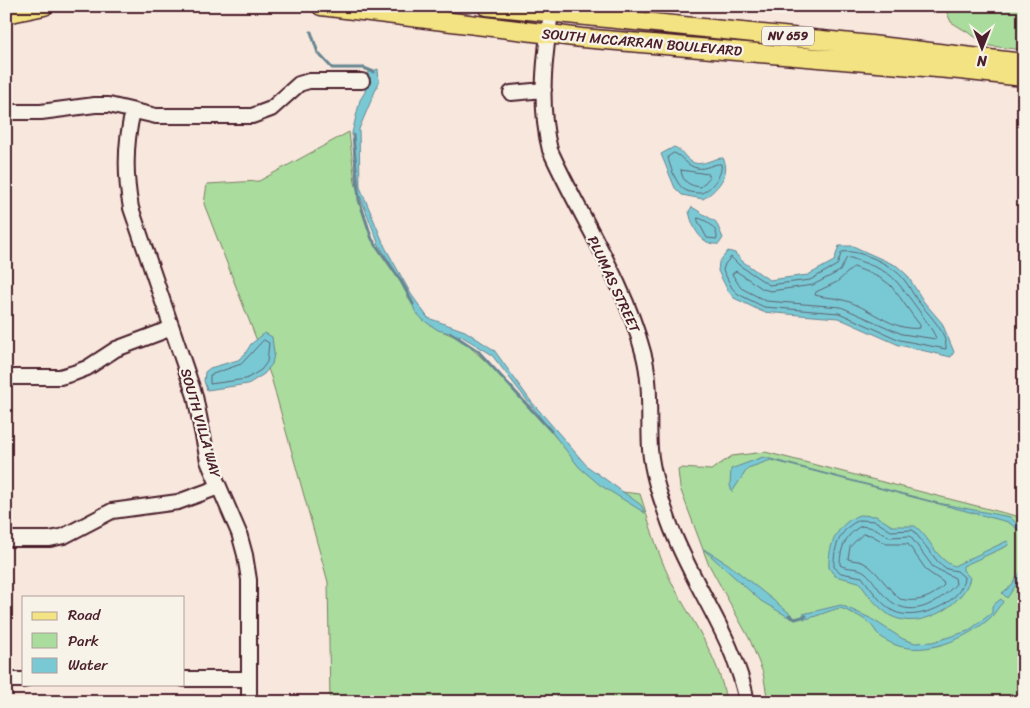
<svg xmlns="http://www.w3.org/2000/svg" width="1030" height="708" viewBox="0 0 1030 708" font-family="Sriracha,sans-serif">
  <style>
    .green { fill: #a9dc9d; stroke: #7a7e64 }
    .water { fill: #79c9d5; stroke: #668591 }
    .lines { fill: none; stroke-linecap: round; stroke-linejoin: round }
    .shore { stroke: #5d636f; stroke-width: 1 }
    .stream { stroke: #668591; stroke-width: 3 }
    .minor-casing { stroke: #4a1f2b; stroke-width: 18 }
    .major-casing { stroke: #4a1f2b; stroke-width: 21 }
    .minor { stroke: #f7f3e8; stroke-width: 14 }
    .major { stroke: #f4e382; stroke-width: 18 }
    .labels { text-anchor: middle; stroke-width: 4.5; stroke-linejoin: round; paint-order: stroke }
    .shield { fill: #f7f3e8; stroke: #7e5f64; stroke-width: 1 }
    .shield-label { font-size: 12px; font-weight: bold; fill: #4a1f2b }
    .street-label { font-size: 14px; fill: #4a1f2b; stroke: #f7f3e8 }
  </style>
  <rect width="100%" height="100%" fill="#f8e7dd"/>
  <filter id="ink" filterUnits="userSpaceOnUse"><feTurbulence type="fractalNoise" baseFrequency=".02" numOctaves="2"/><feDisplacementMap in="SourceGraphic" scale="10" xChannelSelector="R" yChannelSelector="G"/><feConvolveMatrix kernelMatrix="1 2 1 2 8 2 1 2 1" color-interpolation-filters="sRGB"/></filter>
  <g filter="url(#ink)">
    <path class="green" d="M944,6h80v44l-34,-4 -39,-24z
      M349,132l6,50 18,60 32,47 32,40 24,10 40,36 87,99 25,17 27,3c9,27 17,58 29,83 20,41 51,79 57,125h-396l-2,-120 -57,-205 -67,-173 3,-20 52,-3z
      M765,452l259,66v184h-256l-5,-29 -13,-33 -42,-77 -28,-75 -2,-18 4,-2 29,2 21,-14z"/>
    <path class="water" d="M378,69l1,13 -20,47 1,58 25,60 26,47 17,24 37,13 29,19 36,50 57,66 54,39 4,8 -45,-28 -21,-18 -88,-113 -30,-18 -23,-6 -15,-10 -8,-9 -7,-20 -29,-46 -22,-57 -5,-55 8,-33 5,-8 2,-19z
      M674,147c8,3 9,8 15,13 11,9 22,-2 34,-2 9,16 -7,33 -20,41l-21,-4 -7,-7 -14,-34z
      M692,207l24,15 7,16 -4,6c-18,2 -27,-17 -30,-33z
      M839,246h14l15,7 29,13 10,9 17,27 18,21 12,29 -3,5 -52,-12 -61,-27 -75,-6 -29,-14 -6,-7 -10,-20 1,-9 9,-11 7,2 7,8 27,19 39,-5 26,-14z
      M265,333l7,4 2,17 -2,10 -8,10 -16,10 -41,6 -3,-9 1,-9 5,-4 28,-8 7,-6 6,-10z
      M763,457l175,46 72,14 14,14v3l-16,-12 -237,-62 -23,8 -16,24 -2,-7 1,-16z
      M859,515l17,1 16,10h23c16,12 20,33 39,40l53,-25 2,2 -2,3 -44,20v4l7,8c-7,28 -51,53 -79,38 -13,-8 -24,-22 -32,-34l-24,-6 -6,-8c-1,-23 8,-44 30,-53z
      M702,548l26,16 65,52 -1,3 -31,-18z
      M1024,567v6l-17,25 -5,-5 9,-7z
      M1001,599l2,3c-6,6 -8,12 -14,17 -28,24 -78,43 -109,17 -4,-3 -6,-9 -10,-12 -9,-8 -19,-12 -30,-16 -10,2 -29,11 -36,11l-1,-5 38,-9 29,13 33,21 12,4 18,-1 35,-11 24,-18v-7z"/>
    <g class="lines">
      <path class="shore" d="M674,153c9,3 12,13 23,15 9,2 16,-5 24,-4 2,11 -9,24 -19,29 -5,0 -13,0 -17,-3 -8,-4 -16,-25 -17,-33z
        M681,170l27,4 1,4 -8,9c-11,-1 -19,-5 -20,-17z
        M698,218c10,2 20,11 19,21l-10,-1 -9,-17z
        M842,252c17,-3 48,12 60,25 8,9 12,21 20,29 10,12 25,27 24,43l-46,-9 -61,-27 -75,-6 -26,-13 -6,-6 -9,-18 2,-6 6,-7 8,8 30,20 41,-5 27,-15z
        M851,258c13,5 28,9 40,18 7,5 45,56 45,63l-34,-5 -61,-27 -75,-6 -25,-13 -9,-14 4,-3 27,18 8,2 42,-6 27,-14 6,-12z
        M854,267c12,5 29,10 38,20 10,12 18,26 28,38v3c-27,4 -52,-22 -77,-28 -9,-3 -19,-2 -28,-5l1,-3 21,-10z
        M264,340l5,3 -2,19 -6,8 -15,9 -36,5v-9l31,-11z
        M860,520l15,1 16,10 22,-1 25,32 9,7 10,2 7,6c0,26 -49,46 -71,34 -13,-8 -22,-22 -31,-34l-21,-4 -7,-6c-1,-20 7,-40 26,-47z
        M861,526l13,2 16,9 20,-1 23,31 22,11 1,6c-19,20 -46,37 -70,13 -8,-7 -13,-18 -20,-24 -8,-7 -18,-3 -26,-8 0,-17 6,-31 21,-39z
        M863,534l8,1 16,9h21l19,27 16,11 1,3c-12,13 -27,18 -44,14 -12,-10 -25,-31 -36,-36 -5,-3 -11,-2 -16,-4l2,-12z"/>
      <path class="stream" d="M311,32l7,21 14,15h32l10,4
        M353,135l6,65 13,39 29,42 12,23
        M451,333l27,18 73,80
        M789,615l6,4 11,-3"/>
      <defs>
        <path id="minor" d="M552,6c-7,47 -14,98 -2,144 30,67 74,130 93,202 9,32 5,64 7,97 2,25 11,50 19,73 22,62 66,115 78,180
          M511,93l33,-3
          M133,111c-8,32 -8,65 -2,97l64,188 13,65 31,72 6,22 4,25v122
          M6,112h35l54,-7h14l47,11h96l19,-7 28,-25 10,-3h53
          M6,377h54l14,-4 13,-5 29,-19 56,-21
          M6,539h44l14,-3 48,-25 66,-9 41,-15
          M184,679h65
          M6,680h18"/>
        <path id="major" d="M321,6l261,32 378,32 64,7
          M487,6l384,39 153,18
          M6,14l38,-8"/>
      </defs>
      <use href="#minor" class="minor-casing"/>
      <use href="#major" class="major-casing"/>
      <use href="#minor" class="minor"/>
      <use href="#major" class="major"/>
    </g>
  </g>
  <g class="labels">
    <rect class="shield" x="762" y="26.5" width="52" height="19" rx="4"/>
    <g class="shield-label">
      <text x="788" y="40">NV 659</text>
    </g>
    <g class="street-label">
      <text transform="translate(642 42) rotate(5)" y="5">SOUTH MCCARRAN BOULEVARD</text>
      <text transform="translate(614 284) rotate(65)" y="5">PLUMAS STREET</text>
      <text transform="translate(201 423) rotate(74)" y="5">SOUTH VILLA WAY</text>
    </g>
  </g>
  <rect width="1030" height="708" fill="none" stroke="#f7f3e8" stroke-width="25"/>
  <rect x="12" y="12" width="1005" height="683" fill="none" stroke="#4a1f2b" stroke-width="2" filter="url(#ink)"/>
  <rect x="22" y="596" width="162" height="90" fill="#f7f3e8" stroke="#b29e9c"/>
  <rect x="32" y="612" width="25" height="8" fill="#f4e382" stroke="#b29e9c"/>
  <text x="68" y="620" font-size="15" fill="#4a1f2b">Road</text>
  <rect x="32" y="633" width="25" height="15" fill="#a9dc9d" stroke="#b29e9c"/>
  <text x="68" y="646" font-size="15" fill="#4a1f2b">Park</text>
  <rect x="32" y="658" width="25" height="15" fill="#79c9d5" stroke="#b29e9c"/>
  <text x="68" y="670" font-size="15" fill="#4a1f2b">Water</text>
  <g transform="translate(982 48) rotate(180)" stroke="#f7f3e8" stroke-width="4" paint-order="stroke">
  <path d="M0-4L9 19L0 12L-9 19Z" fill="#4a1f2b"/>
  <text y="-8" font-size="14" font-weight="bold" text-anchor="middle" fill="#4a1f2b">N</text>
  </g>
</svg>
